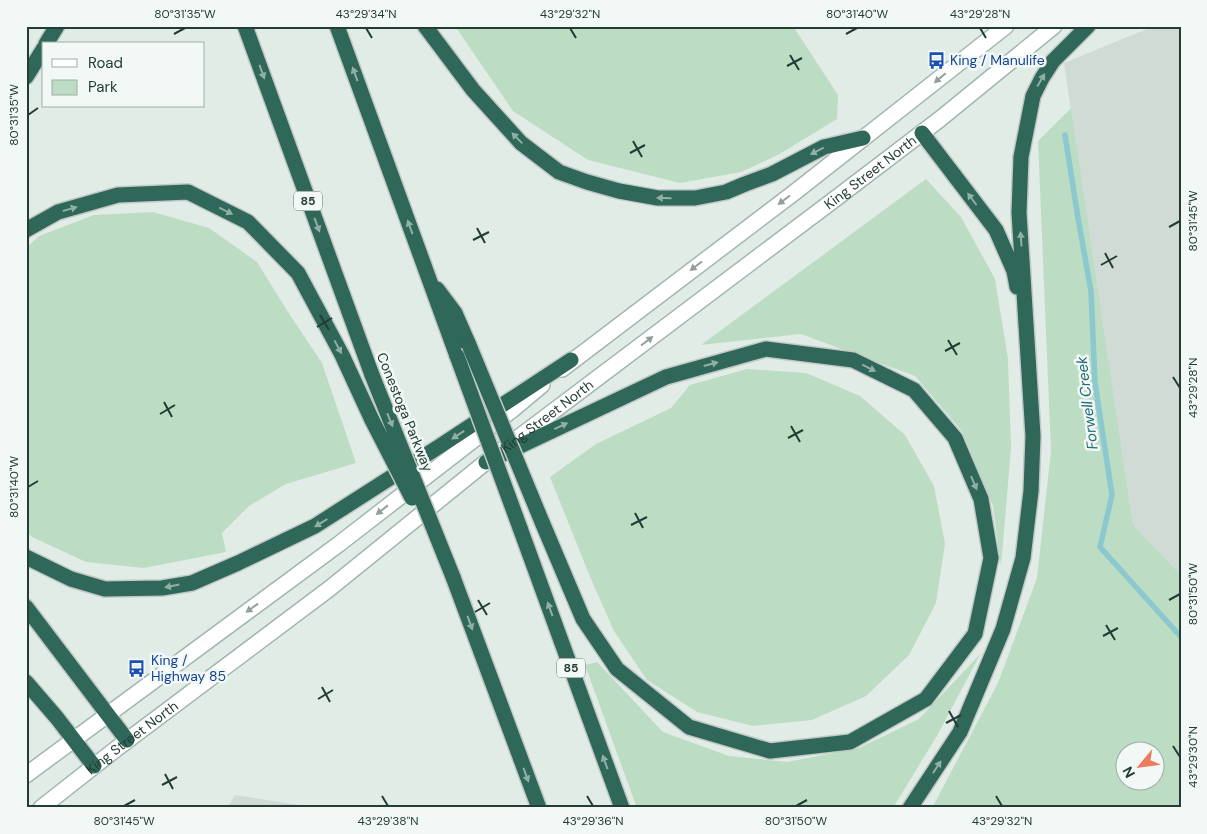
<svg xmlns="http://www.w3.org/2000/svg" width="1207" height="834" viewBox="0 0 1207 834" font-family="'DM Sans',sans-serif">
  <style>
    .built { fill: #d0dbd6 }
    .green { fill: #bcdcc3; fill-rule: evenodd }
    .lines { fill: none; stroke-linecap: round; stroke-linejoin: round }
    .stream { stroke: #8cc8cf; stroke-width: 5.5 }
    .secondary-casing { stroke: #a1b7ae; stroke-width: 18 }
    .motorway-casing { stroke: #c1c8c6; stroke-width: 18 }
    .secondary { stroke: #fff; stroke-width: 15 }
    .motorway { stroke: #2f6759; stroke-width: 15 }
    .motorway-bridge-casing { stroke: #c1c8c6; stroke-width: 18; stroke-linecap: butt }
    .motorway-bridge { stroke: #2f6759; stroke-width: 15 }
    .oneway { fill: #90b0a7 }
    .oneway2 { fill: #919e9a }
    .ticks { fill: none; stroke: #233c34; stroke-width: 2 }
    .labels { text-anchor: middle; stroke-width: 5; stroke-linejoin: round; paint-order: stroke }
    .shield { fill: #f2f8f5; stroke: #61746e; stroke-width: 1 }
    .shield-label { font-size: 12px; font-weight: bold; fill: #233c34 }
    .transit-label { font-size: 14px; fill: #164399; stroke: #f2f8f5; text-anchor: start }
    .street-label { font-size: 14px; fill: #233c34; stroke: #f2f8f5 }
    .water-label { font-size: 15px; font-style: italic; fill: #1f6c76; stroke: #f2f8f5 }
    .neatline { fill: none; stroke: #233c34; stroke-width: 2 }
    .ticks-label { font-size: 12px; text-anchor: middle; fill: #233c34 }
  </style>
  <rect width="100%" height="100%" fill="#e2ece7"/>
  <path class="built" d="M1154,26h27v549l-48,-50 -69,-462z
    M235,795l83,13h-91z"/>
  <path class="green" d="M455,26h338l45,69 -1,24 -59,36 -37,17 -61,11 -92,-23 -75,-49z
    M1071,108l62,417 48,50v233h-249l66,-125 39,-105 14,-127 -13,-310zM1124,752h30v30h-30z
    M926,179l35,38 34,62 13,80 3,89 -10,118 -8,-60 -31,-75 -47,-55 -114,-42 -100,11z
    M153,212l56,16 48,34 31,50 34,51 34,100 -70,21 -37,22 -27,27 4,19 -82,16 -58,-6 -54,-25 -6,-6v-283l13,-12 55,-21z
    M747,369l59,4 54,23 45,39 29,51 11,58 -9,59 -27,52 -43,41 -54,24 -59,6 -56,-14 -50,-32 -33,-49 -23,-52 -41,-102 46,-33 75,-36 19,-23z
    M981,653l-43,81 -45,74h-256l-52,-143 12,-3 66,70 66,24 58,6 72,-14 60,-29z"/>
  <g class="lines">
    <path class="stream" d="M1065,135l13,83 13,73 4,92 17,112 -12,52 81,90"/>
    <defs>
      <g id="secondary">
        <path d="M562,369l233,-177 211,-166"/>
        <path d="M26,775l313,-231 173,-134 30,-25"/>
        <path id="s1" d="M41,808l75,-59 213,-160 157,-127 353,-266 101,-77 114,-93"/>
      </g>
      <path id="motorway" d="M245,26l127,349
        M337,26l120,330
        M425,26l48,64 48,53 38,29 28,10 32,9 39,7h37l31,-6 19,-8 27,-10 52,-27 39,-9
        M46,44l11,-18
        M26,77l18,-29
        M922,133l74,97 18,41 3,16
        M26,230l32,-18 60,-17 70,-3 60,30 50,51 44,82 30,65
        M437,289l18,24 14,32
        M486,462l180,-85 100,-28 87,11 61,30 41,48 26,61 10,59 -16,76 -49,65 -76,43 -80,9 -81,-24 -72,-58 -34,-50 -41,-97
        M520,528l102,280
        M26,557l45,22 34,10 57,-1 30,-5 46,-20 77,-37 125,-80 131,-86
        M453,577l86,231
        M26,607l101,133
        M26,682l31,36 37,48
        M910,808l50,-76 43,-103 20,-71 8,-67 2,-55 -14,-223 2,-56 12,-61 9,-18 11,-17 35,-35"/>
    </defs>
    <use href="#secondary" class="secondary-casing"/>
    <use href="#motorway" class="motorway-casing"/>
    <use href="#secondary" class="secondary"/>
    <use href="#motorway" class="motorway"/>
    <defs>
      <path id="motorway-bridge" d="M469,345l73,177
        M457,356l63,172
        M372,375l81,202
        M372,420l40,78"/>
    </defs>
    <use href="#motorway-bridge" class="motorway-bridge-casing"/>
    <use href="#motorway-bridge" class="motorway-bridge"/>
  </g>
  <defs><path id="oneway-solid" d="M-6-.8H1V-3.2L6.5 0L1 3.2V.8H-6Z" transform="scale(1.25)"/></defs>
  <g class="oneway">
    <use href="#oneway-solid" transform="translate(262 72) rotate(70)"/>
    <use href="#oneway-solid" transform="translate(355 74) rotate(-110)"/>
    <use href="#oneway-solid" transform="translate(1041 80) rotate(-60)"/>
    <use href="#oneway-solid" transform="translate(517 138) rotate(-134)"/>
    <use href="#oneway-solid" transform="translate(817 151) rotate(153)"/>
    <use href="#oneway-solid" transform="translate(664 198) rotate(-179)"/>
    <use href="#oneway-solid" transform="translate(972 199) rotate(-127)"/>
    <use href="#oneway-solid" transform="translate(70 209) rotate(-16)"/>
    <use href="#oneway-solid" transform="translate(226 211) rotate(26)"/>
    <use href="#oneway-solid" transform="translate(317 225) rotate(70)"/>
    <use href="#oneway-solid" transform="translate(410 227) rotate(-110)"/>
    <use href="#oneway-solid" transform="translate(1021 239) rotate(-94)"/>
    <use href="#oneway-solid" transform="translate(338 347) rotate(62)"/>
    <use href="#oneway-solid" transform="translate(711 364) rotate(-15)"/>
    <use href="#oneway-solid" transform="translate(869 368) rotate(26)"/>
    <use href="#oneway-solid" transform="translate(390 420) rotate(68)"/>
    <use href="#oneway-solid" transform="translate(561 426) rotate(-25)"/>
    <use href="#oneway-solid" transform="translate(458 435) rotate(147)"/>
    <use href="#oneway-solid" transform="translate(974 483) rotate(67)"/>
    <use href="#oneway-solid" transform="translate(321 523) rotate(148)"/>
    <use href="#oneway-solid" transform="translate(172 586) rotate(169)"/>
    <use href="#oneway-solid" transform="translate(550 609) rotate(-110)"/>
    <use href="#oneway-solid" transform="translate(470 623) rotate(70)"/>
    <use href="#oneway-solid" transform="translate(605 762) rotate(-110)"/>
    <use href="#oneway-solid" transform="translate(937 767) rotate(-57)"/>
    <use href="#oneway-solid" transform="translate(526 775) rotate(70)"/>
  </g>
  <g class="oneway2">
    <use href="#oneway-solid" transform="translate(940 78) rotate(140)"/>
    <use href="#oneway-solid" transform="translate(784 200) rotate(143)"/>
    <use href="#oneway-solid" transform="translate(696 266) rotate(143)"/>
    <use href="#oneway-solid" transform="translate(647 341) rotate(-37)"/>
    <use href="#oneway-solid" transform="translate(382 510) rotate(142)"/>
    <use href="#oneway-solid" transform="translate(252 608) rotate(144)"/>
  </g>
  <path class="ticks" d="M366,28l6,10M570,28l6,10M980,28l6,10M174,34l11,-6M846,34l11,-6M790,55l9,15M787,66l15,-8M28,115l10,-7M633,141l9,16M630,153l15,-8M1169,227l11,-6M477,228l8,15M473,240l16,-8M1105,253l8,15M1101,265l16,-9M320,315l9,15M317,327l15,-9M948,340l9,15M945,351l15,-8M1173,377l7,11M164,402l8,15M160,414l15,-9M791,426l9,16M788,438l15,-8M28,487l10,-6M635,513l8,15M631,525l16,-8M478,600l9,15M1169,600l11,-6M475,612l15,-9M1106,625l9,15M1103,636l15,-8M322,687l8,15M318,699l15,-9M949,711l9,16M946,723l15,-8M1173,746l7,11M165,774l8,15M162,785l15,-8M382,796l6,10M587,796l6,10M996,796l6,10M124,806l11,-6M796,806l11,-6"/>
  <defs>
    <symbol id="bus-bare" viewBox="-9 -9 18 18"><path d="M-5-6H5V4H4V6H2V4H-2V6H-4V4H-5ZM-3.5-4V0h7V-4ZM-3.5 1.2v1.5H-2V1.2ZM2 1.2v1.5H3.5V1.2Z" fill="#1a4fb4" stroke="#f2f8f5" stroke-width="2.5" paint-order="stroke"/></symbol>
  </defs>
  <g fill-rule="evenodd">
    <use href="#bus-bare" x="924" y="48" width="25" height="25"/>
    <use href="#bus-bare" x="124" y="656" width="25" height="25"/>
  </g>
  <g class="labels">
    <g class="shield">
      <rect x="294" y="191.5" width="28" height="19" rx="4"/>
      <rect x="557" y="658.5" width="28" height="19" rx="4"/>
    </g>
    <g class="shield-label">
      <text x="308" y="205">85</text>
      <text x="571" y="672">85</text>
    </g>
    <g class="transit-label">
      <text x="950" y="65">King / Manulife</text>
      <text x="151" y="665">King /<tspan x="151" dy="16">Highway 85</tspan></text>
    </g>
    <g class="street-label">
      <text dy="5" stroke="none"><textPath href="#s1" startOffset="1045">King Street North</textPath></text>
      <text transform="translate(405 412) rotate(68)" y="5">Conestoga Parkway</text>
      <text dy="5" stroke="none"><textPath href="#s1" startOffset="640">King Street North</textPath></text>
      <text dy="5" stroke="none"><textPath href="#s1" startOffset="115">King Street North</textPath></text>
    </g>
    <g class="water-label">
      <text transform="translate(1087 403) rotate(-97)" y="5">Forwell Creek</text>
    </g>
  </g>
  <rect width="1207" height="834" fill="none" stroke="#f2f8f5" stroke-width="55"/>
  <rect x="42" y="42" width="162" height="65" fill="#f2f8f5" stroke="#9fada8"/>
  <rect x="52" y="59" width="25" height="8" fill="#ffffff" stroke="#9fada8"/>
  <text x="88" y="68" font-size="15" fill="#233c34">Road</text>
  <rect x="52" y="80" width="25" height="15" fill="#bcdcc3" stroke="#9fada8"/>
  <text x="88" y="92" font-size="15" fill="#233c34">Park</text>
  <g transform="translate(1140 766) rotate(241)"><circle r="24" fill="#f2f8f5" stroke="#9fada8"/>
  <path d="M0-4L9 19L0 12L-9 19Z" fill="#ed7b5f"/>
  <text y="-8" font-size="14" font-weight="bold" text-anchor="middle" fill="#233c34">N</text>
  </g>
  <rect x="28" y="28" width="1152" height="778" class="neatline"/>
  <g class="ticks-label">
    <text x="185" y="18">80°31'35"W</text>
    <text x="366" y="18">43°29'34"N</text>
    <text x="570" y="18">43°29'32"N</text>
    <text x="857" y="18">80°31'40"W</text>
    <text x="980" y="18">43°29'28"N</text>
    <text transform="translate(14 115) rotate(-90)" y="4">80°31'35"W</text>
    <text transform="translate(1193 221) rotate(-90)" y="4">80°31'45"W</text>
    <text transform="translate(1193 388) rotate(-90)" y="4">43°29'28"N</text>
    <text transform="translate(14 487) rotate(-90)" y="4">80°31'40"W</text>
    <text transform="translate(1193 594) rotate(-90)" y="4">80°31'50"W</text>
    <text transform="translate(1193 757) rotate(-90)" y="4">43°29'30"N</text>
    <text x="124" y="825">80°31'45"W</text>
    <text x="388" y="825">43°29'38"N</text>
    <text x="593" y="825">43°29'36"N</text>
    <text x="796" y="825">80°31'50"W</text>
    <text x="1002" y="825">43°29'32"N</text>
  </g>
</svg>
